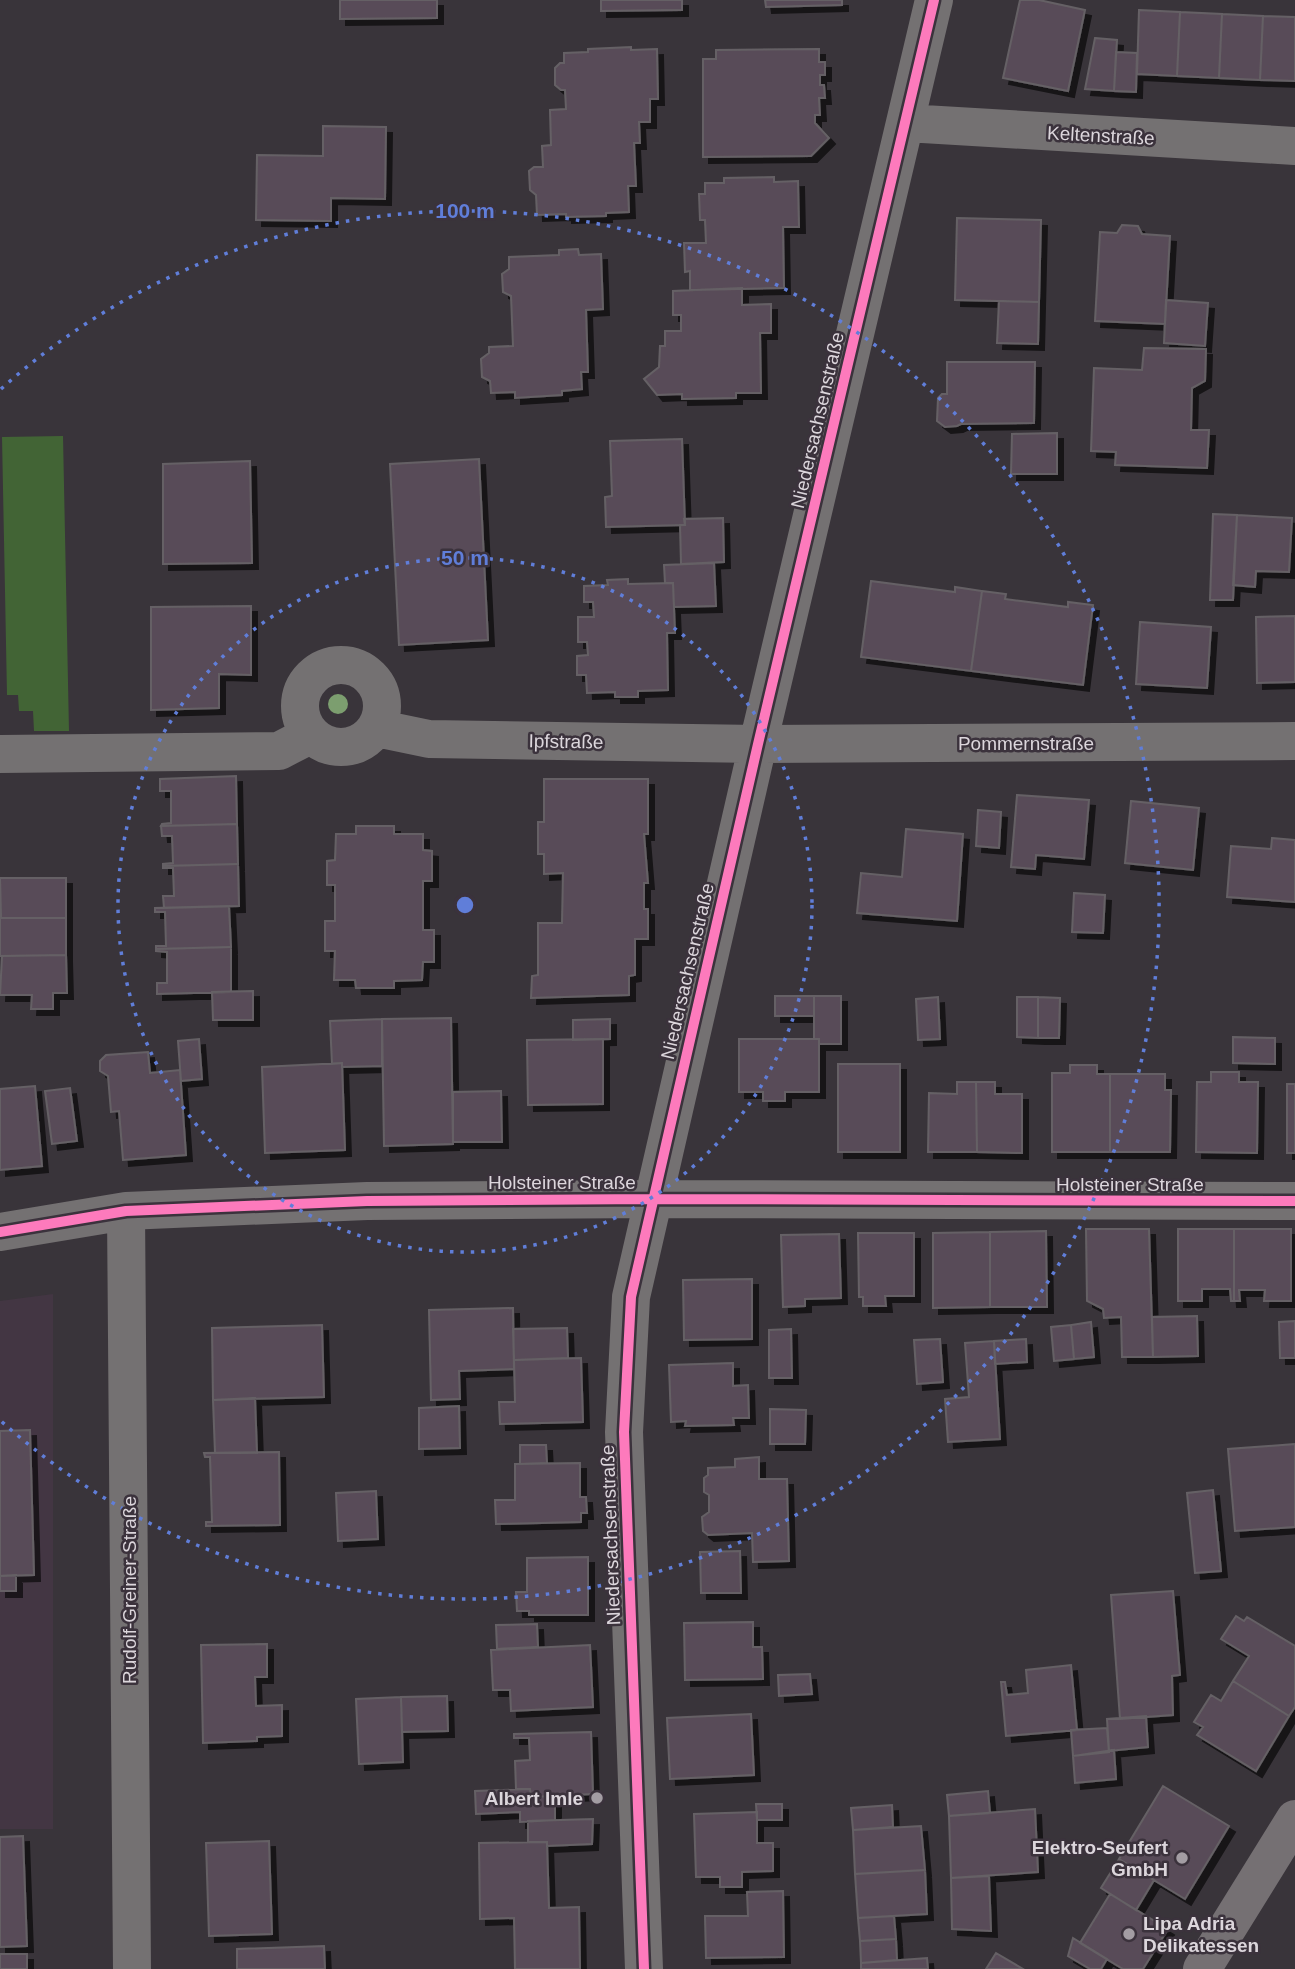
<svg xmlns="http://www.w3.org/2000/svg" width="1295" height="1969" viewBox="0 0 1295 1969" font-family="Helvetica,sans-serif">
  <style>
    .built { fill: #433643 }
    .green { fill: #426435 }
    .building { fill: #594c58; stroke: #656165; stroke-width: 2; filter: url(#shadow) }
    .lines { fill: none; stroke-linecap: round; stroke-linejoin: round }
    .minor { stroke: #747172; stroke-width: 38 }
    .major { stroke: #757073; stroke-width: 38 }
    .cycleway-casing { stroke: #3b323c; stroke-width: 15 }
    .cycleway { stroke: #fd7abc; stroke-width: 10 }
    .tree { fill: #7c9e6f }
    .ring { fill: none; stroke: #607ed9; stroke-width: 3.5; stroke-dasharray: 3.5 7 }
    .poi-dot { fill: #a39da3; stroke: #3b323c; stroke-width: 2.5 }
    .labels { text-anchor: middle; stroke-width: 5; stroke-linejoin: round; paint-order: stroke }
    .street-label { font-size: 19px; fill: #dcd6dc; stroke: #3b323c }
    .poi-label { font-size: 19px; font-weight: bold; fill: #dcd6dc; stroke: #3b323c; text-anchor: end }
    .centre { fill: #607ed9; stroke: #3b323c; stroke-width: 3.5 }
    .ring-label { font-size: 21px; text-anchor: middle; font-weight: bold; fill: #607ed9; stroke: #3b323c; stroke-width: 5; stroke-linejoin: round; paint-order: stroke }
  </style>
  <defs>
    <filter id="shadow"><feDropShadow dx="6" dy="6" stdDeviation="0" flood-color="#0009"/></filter>
  </defs>
  <rect width="100%" height="100%" fill="#39343a"/>
  <path class="built" d="M53,1294v535h-53v-528z"/>
  <path class="green" d="M63,436l6,295h-35l-1,-20h-14l-1,-16h-11l-5,-258z"/>
  <path class="building" d="M340,0h97v18l-97,1z
    M601,0h81v10l-81,1z
    M765,0h77v5l-76,2z
    M1020,0h19l46,10 -17,81 -65,-13z
    M1139,10l41,2 -3,64 -40,-2z
    M1180,12l42,2 -3,64 -42,-2z
    M1222,14l41,2 -3,64 -41,-2z
    M1263,16l32,1v64l-35,-1z
    M1095,38l22,2 -3,51 -29,-2z
    M631,47v3l26,-1 1,50h-8v23h-11l1,21h-6l2,43h-8l1,26 -23,1v3l-40,1v-3l-29,1 -1,-20 -6,-5 -1,-19 5,-4h9l-1,-21 9,-1 -1,-35 16,-1 -1,-19h-4l-6,-5v-17l5,-5h4v-10l24,-1v-3z
    M819,49v13h6v13h-5v10h4l1,13h-6l1,17h-5v8l14,15 -18,18 -108,1v-98h13v-9z
    M1116,52l21,1 -1,39 -22,-1z
    M323,126l63,1 -1,72 -54,-1v23l-75,-1 1,-65 66,1z
    M774,177v5l24,-1 1,46h-16l1,61 -94,2v-19l-5,1 -1,-29h22l-1,-23h-5l-1,-26h6v-11h19v-5z
    M957,218l84,2 -2,82 -84,-2z
    M1122,225l16,1 4,8 28,2 -5,88 -70,-3 5,-89 17,1z
    M578,249l1,6 22,-1 2,55 -17,1 2,62h-7l1,17 -20,2v4l-47,3v-6l-24,1 -1,-12 -8,-4 -1,-18 8,-6v-6l24,-1 -2,-50 -8,-4 -1,-18 7,-5v-12l50,-2v-5z
    M742,288v17l29,-1v29h-11l1,60h-25v5l-54,1v-5l-25,1 -13,-16 15,-12 1,-21h5v-15h16v-16h-8v-24z
    M1166,300l42,3 -3,43 -41,-3z
    M999,301l40,1 -1,42 -41,-1z
    M1144,348l62,1 -1,32 -13,7 -1,42h18l-2,38 -92,-3 1,-13 -25,-1 3,-83 48,2z
    M947,362h88l-1,61 -73,1 -4,2 -12,1 -8,-6 1,-23 4,-4h5z
    M1057,433v41h-46l1,-40z
    M682,439l3,86 -79,2 -1,-30 7,-1 -2,-55z
    M479,459l9,181 -89,5 -9,-181z
    M250,461l2,102 -89,1v-100z
    M1213,514l24,1 -4,85h-23z
    M1237,515l55,3 -3,54 -33,-1 -1,16 -22,-2z
    M723,518l1,44 -43,2 -1,-39h5l-1,-6z
    M714,563l2,43 -42,1 -1,-24h-8l-1,-18z
    M628,579v5l45,-1 2,50h-8l1,57 -30,1v6h-23v-5l-28,1 -1,-18h-9v-19l11,-1 -1,-13h-9v-25h16l-1,-15h-9v-16l24,-1 -1,-5z
    M871,581l84,11v-5l27,4 -11,80 -110,-14z
    M982,591l24,3 -1,5 63,8v-5l25,3 -10,80 -112,-14z
    M251,606v69l-32,-1v34l-68,2v-103z
    M1295,616v66l-38,1 -1,-66z
    M1140,622l71,5 -4,61 -71,-4z
    M236,776l1,48 -76,2 1,-2 9,-1v-32h-11v-12z
    M544,779h104v55h-4l4,49h-4v26h4v30h-13v36l-6,1v19l-98,3 1,-22 6,-1v-52h24l1,-50 -19,1v-20h-6v-32h6z
    M1017,795l72,5 -5,59 -48,-4 -1,14 -24,-2z
    M1131,801l68,7 -6,62 -68,-7z
    M978,810l23,2 -2,36 -23,-2z
    M237,824l1,40 -75,2v-2l10,-1 -1,-27h-10l-1,-10z
    M356,826h38v8h29v16l9,1v30h-9v49h11v32h-11l-1,18 -28,1v7h-38l-1,-8h-21l1,-29h-10v-30h10v-36h-8v-24l8,-1 1,-26h20z
    M906,829l57,5 -6,87 -100,-8 4,-40 41,4z
    M1272,838l23,2v62l-68,-5 4,-51 40,3z
    M238,864l1,42 -75,2 -1,-12h11l-1,-28h-10v-2z
    M0,878h66v40h-65z
    M1074,893l31,2 -2,38 -31,-1z
    M229,906l2,41 -75,2v-3h10l-1,-34h-10v-4z
    M0,918h66v37l-66,1z
    M231,947v45l-74,2v-11h10v-31l-11,-1v-2z
    M66,955l1,38h-14v16h-22l1,-14h-32l2,-39z
    M253,991v29h-40l-1,-28z
    M775,996h39v20h-39z
    M814,996h27v48h-22v-5h-5z
    M938,997l2,42 -22,1 -2,-41z
    M1017,997h21v41l-21,-1z
    M1038,997l22,1 -1,40h-21z
    M451,1018l2,126 -69,2 -2,-127z
    M382,1019v47l-40,1v-4l-10,1 -2,-43z
    M610,1019v20l-37,1v-20z
    M1233,1037l42,1v26l-42,-1z
    M199,1039l3,40 -21,2 -3,-40z
    M603,1039v65l-75,1 -1,-65z
    M739,1039h80v53h-34v9h-22v-9h-24z
    M148,1052l2,21 30,-3 6,85 -63,5 -4,-49 -8,1 -3,-36 -8,-5v-10l6,-6z
    M342,1063l3,87 -80,3 -3,-86z
    M838,1064h62v88h-62z
    M1070,1065h27v9h13v78h-58v-79h18z
    M1211,1072h28v10h19l-1,71 -61,-1 1,-70h14z
    M1110,1074h55v16h6l-1,62h-60z
    M957,1082h19l1,70h-49l1,-59 28,1z
    M976,1082h19v12h27v59l-45,-1z
    M1287,1084h8v69h-8z
    M35,1086l7,80 -42,4v-81z
    M70,1088l7,53 -25,3 -7,-53z
    M501,1091l1,51h-49v-50z
    M1086,1229h63l4,128h-31l-1,-40 -17,1 -1,-9 -16,-8z
    M1178,1229h56v72h-3l-1,-12h-28v12h-24z
    M1234,1229h57v72h-27l1,-11h-26l1,11h-6z
    M1046,1231l1,76h-57v-75z
    M990,1232v75l-57,1v-75z
    M858,1233h56v63h-29l1,10h-23v-9h-4z
    M839,1234l2,64 -36,1v7l-22,1 -2,-72z
    M752,1279v60l-68,1 -1,-60z
    M513,1308l1,61 -55,2 1,28 -29,1 -2,-90z
    M1197,1316l1,40 -45,1 -1,-40z
    M1295,1321v37h-15l-1,-36z
    M1091,1322l3,35 -20,2 -3,-34z
    M322,1325l2,72 -111,3 -1,-72z
    M1071,1325l3,34 -20,2 -3,-34z
    M567,1328l1,30 -54,2 -1,-31z
    M791,1329l1,49h-23v-48z
    M940,1339l3,43 -26,2 -3,-44z
    M1026,1339l1,23 -32,2 -1,-23z
    M994,1341l6,98 -52,3 -3,-43 24,-2 -4,-54z
    M581,1358l2,64 -83,2 -1,-22h16l-1,-42z
    M733,1363v23l15,-1 1,33h-16l1,7 -49,1 1,-5 -15,1 -2,-57z
    M255,1398l2,55h-42l-2,-53z
    M459,1406l1,42 -41,1v-41z
    M770,1409l36,1 -1,34h-35z
    M30,1430l4,145 -34,1v-145z
    M1295,1444v83l-60,4 -7,-82z
    M520,1445h26l1,18 -27,1z
    M279,1452l1,73 -74,1v-4h6l-2,-65h-5l-1,-4z
    M759,1457v22h28l2,82 -36,1 -1,-29 -44,2 -5,-4 -1,-14 7,-5v-17l-5,-3v-14l4,-3v-7l27,-1v-8z
    M580,1463v34h6l1,16h-6v9l-85,2 -1,-24h20v-36z
    M1213,1490l8,81 -26,2 -8,-80z
    M376,1491l2,48 -40,2 -2,-48z
    M740,1551l1,42h-40l-1,-41z
    M588,1557v58h-59v-4h-12l-1,-19h11v-34z
    M16,1575v16h-16v-15z
    M1173,1591l7,84 -8,1 1,39 -53,4 -9,-124z
    M1236,1616l8,5 3,-4 48,29v61l-6,9 -56,-35 16,-25 -28,-17z
    M753,1622v25h9l1,32 -78,1 -1,-57z
    M537,1624l1,23 -41,2 -1,-24z
    M267,1644v33h-12l1,29 26,-1v31l-25,1v4l-54,2 -2,-98z
    M590,1645l3,62 -82,4 -1,-21h-17l-2,-40z
    M1071,1665l6,65 -71,6 -5,-54h4l2,13 21,-2 -2,-23z
    M810,1674l2,20 -33,2 -1,-21z
    M1233,1681l56,35 -33,55 -59,-36 6,-8 -9,-5 17,-27 10,6z
    M447,1696l1,35 -46,1 -1,-35z
    M401,1697l2,65 -44,2 -3,-65z
    M751,1714l3,61 -84,4 -3,-61z
    M1146,1716l2,31 -39,4 -2,-32z
    M1107,1728l2,24 -36,4 -2,-26z
    M591,1732l2,62 -62,3 -1,-8h-14l-1,-28 15,-1 -1,-22h-15v-4z
    M1114,1750l2,29 -41,4 -2,-27z
    M1163,1786l66,40 -44,73 -66,-40z
    M530,1789l1,8 24,-1v24l-35,2v-10l-44,2 -1,-23z
    M988,1791l2,22 -41,3 -2,-21z
    M756,1804h26v16h-25z
    M892,1805l1,22 -40,3 -2,-22z
    M1035,1809l3,63 -87,6 -2,-62z
    M757,1812v31h16v28l-31,1v15h-22v-10h-24l-2,-63z
    M593,1819l-1,25 -45,2v-4h-19v-21z
    M921,1826l4,44 -70,4 -2,-44z
    M23,1836l4,110 -27,1v-110z
    M269,1841l3,93 -63,2 -3,-93z
    M547,1842l2,66 30,-1 1,62h-65l-1,-51 -34,1 -1,-76z
    M1119,1859l35,21 -18,30 -35,-22z
    M925,1870l2,44 -69,4 -3,-44z
    M989,1876l2,55 -39,-2 -1,-51z
    M783,1891l1,66 -78,1 -1,-42h43l-1,-24z
    M1110,1894l58,35 -25,40h-20l-43,-26z
    M894,1916l2,23 -36,2 -2,-23z
    M1073,1938l34,21 -6,10h-11l-22,-13z
    M896,1939l1,21 -36,3 -1,-22z
    M324,1946l1,23h-88v-20z
    M996,1953l27,16h-37z
    M0,1954h27v15h-27z
    M927,1958l1,11h-67v-6z"/>
  <g class="lines">
    <path class="minor" d="M906,123l389,23
      M300 706a41 41 0 1 1 82 0a41 41 0 1 1-82 0Z
      M376,728l53,11 329,5 537,-3
      M0,754l279,-3 31,-16
      M126,1211l6,758
      M0,1232l126,-21 241,-10 285,-2 643,2
      M644,1969l-20,-537 7,-135 127,-553 176,-744"/>
    <path class="major" d="M1202,1969l93,-150"/>
    <defs>
      <path id="cycleway" d="M0,1232l126,-21 241,-10 285,-2 643,2
        M644,1969l-20,-537 7,-135 127,-553 176,-744"/>
    </defs>
    <use href="#cycleway" class="cycleway-casing"/>
    <use href="#cycleway" class="cycleway"/>
  </g>
  <circle class="tree" cx="338" cy="704" r="10"/>
  <g class="ring">
    <circle cx="465" cy="905" r="347"/>
    <path d="M1 389A694 694 0 1 1 1 1421"/>
  </g>
  <g class="poi-dot">
    <circle cx="597" cy="1798" r="7"/>
    <circle cx="1182" cy="1858" r="7"/>
    <circle cx="1129" cy="1934" r="7"/>
  </g>
  <g class="labels">
    <g class="street-label">
      <text transform="translate(1101 135) rotate(3)" y="7">Keltenstraße</text>
      <text transform="translate(817 420) rotate(-77)" y="7">Niedersachsenstraße</text>
      <text transform="translate(566 741) rotate(1)" y="7">Ipfstraße</text>
      <text x="1026" y="750">Pommernstraße</text>
      <text transform="translate(687 971) rotate(-77)" y="7">Niedersachsenstraße</text>
      <text x="562" y="1189">Holsteiner Straße</text>
      <text x="1130" y="1191">Holsteiner Straße</text>
      <text transform="translate(610 1535) rotate(-92)" y="7">Niedersachsenstraße</text>
      <text transform="translate(129 1590) rotate(-90)" y="7">Rudolf-Greiner-Straße</text>
    </g>
    <g class="poi-label">
      <text x="583" y="1805">Albert Imle</text>
      <text x="1168" y="1854">Elektro-Seufert<tspan x="1168" dy="22">GmbH</tspan></text>
      <text x="1143" y="1930" text-anchor="start">Lipa Adria<tspan x="1143" dy="22">Delikatessen</tspan></text>
    </g>
  </g>
  <circle cx="465" cy="905" r="10" class="centre"/>
  <g class="ring-label">
    <text x="465" y="218">100 m</text>
    <text x="465" y="565">50 m</text>
  </g>
</svg>
